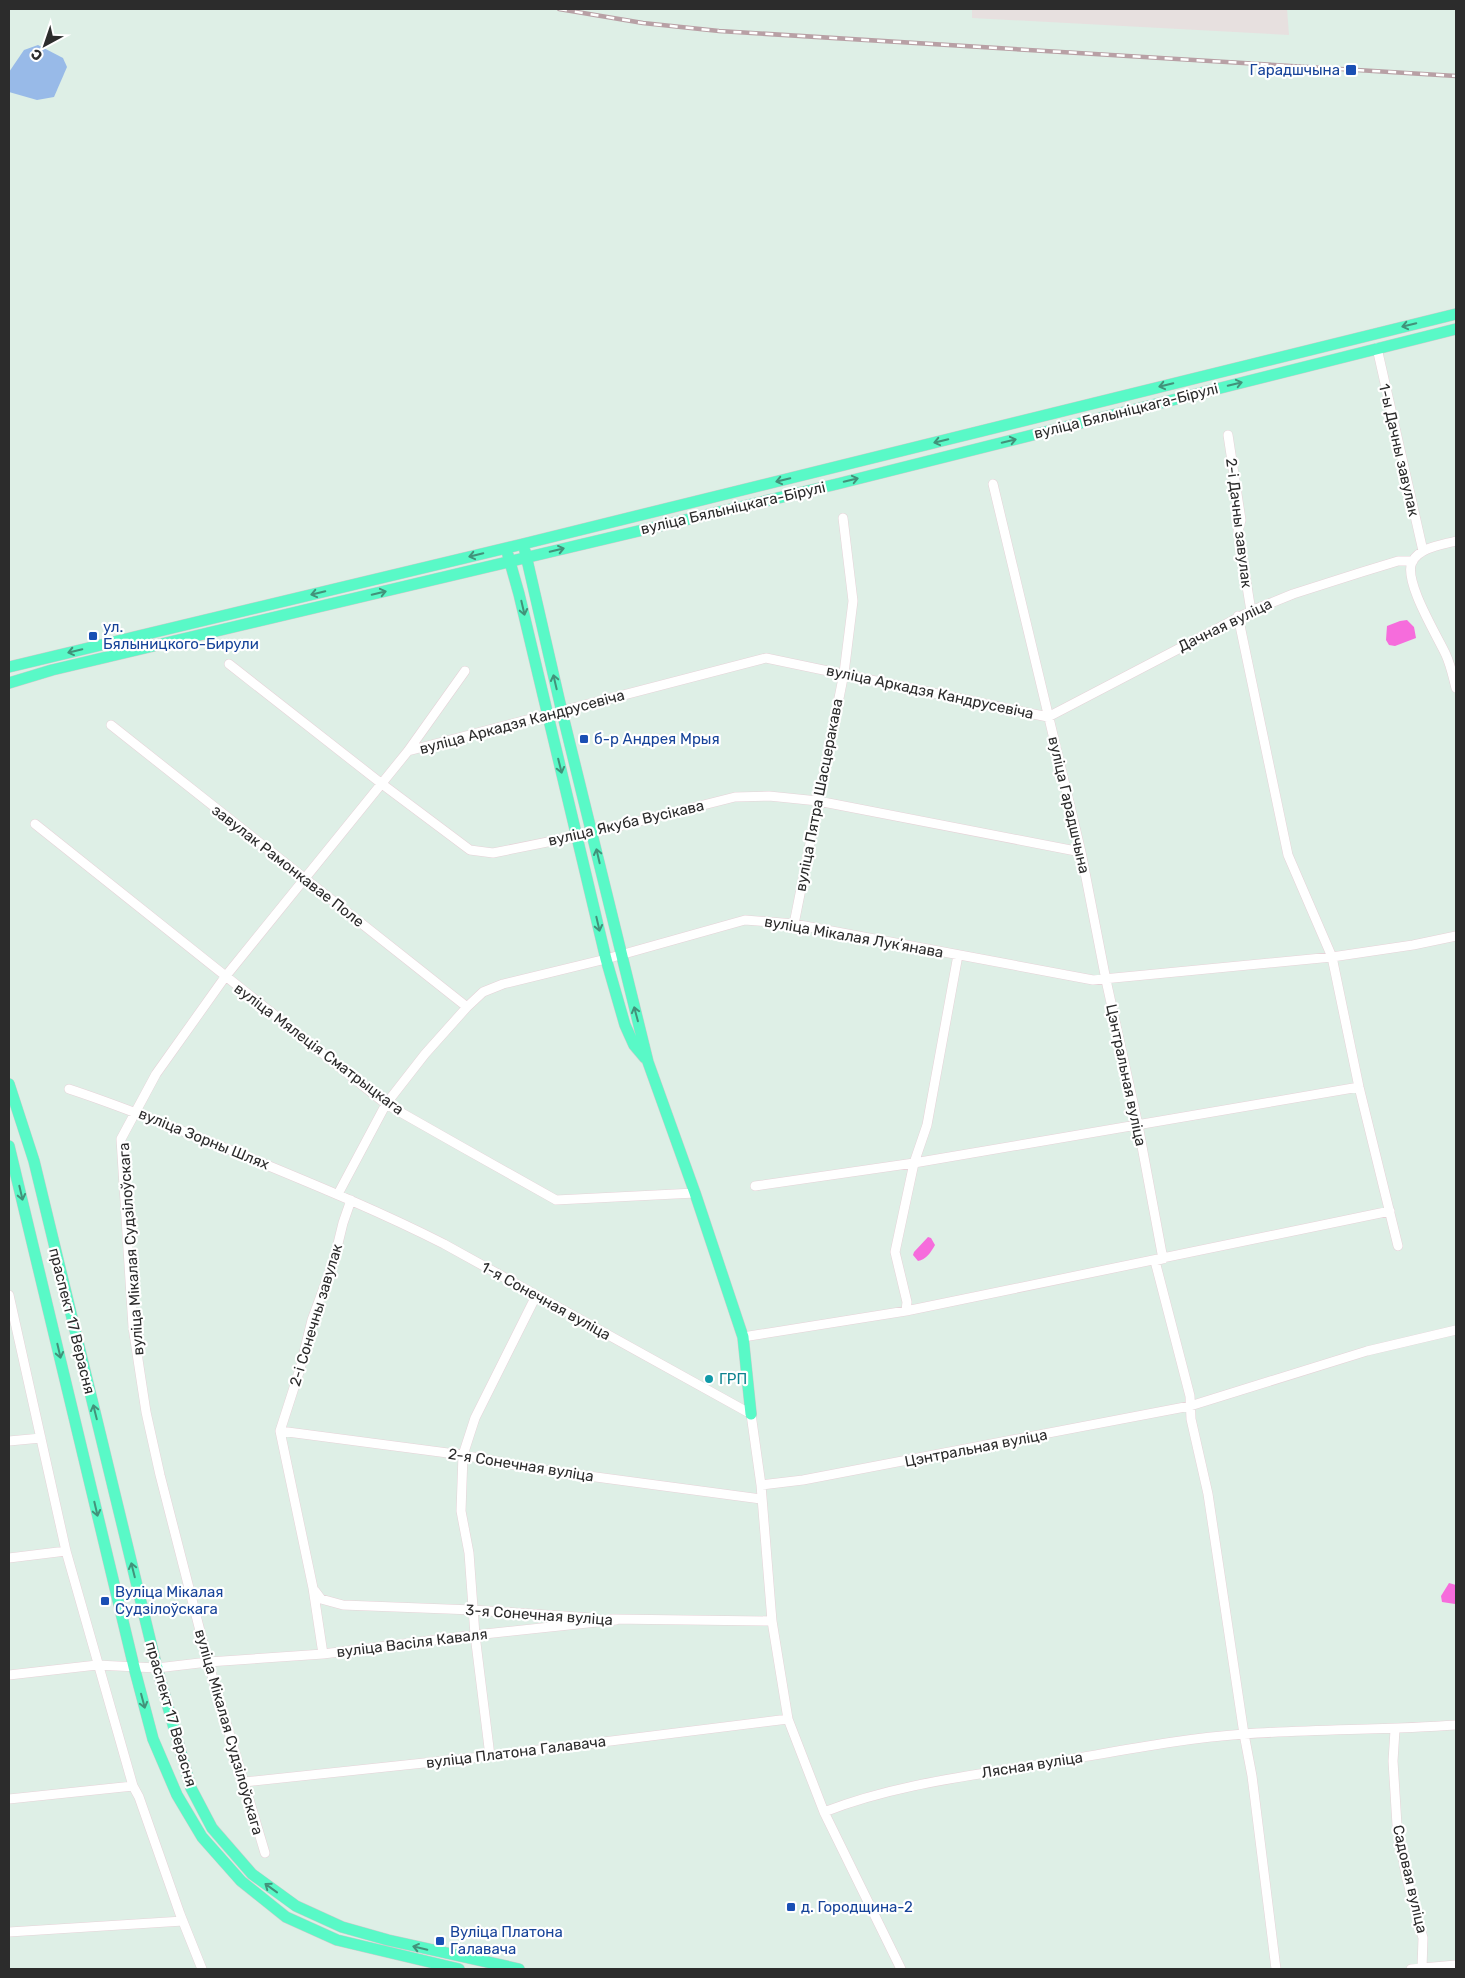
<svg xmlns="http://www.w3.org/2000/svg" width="1465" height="1978" viewBox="0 0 1465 1978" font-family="Rubik,sans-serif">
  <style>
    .industrial { fill: #e7e0df }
    .green { fill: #98bae8 }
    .water { fill: #f66cdc }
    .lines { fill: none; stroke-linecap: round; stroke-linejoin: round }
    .minor-casing { stroke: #e6d3d8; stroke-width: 10 }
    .major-casing { stroke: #ccc; stroke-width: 12 }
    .minor { stroke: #fff; stroke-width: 9 }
    .major { stroke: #59f9c7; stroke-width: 11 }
    .rail-casing { stroke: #b8a0a5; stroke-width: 4.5 }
    .rail { stroke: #fff; stroke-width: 2.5; stroke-dasharray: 8; stroke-linecap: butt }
    .oneway { stroke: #42927a }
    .transit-dot { fill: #1a4fb4; stroke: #fff; stroke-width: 2 }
    .culture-dot { fill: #0f9aa8; stroke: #fff; stroke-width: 2 }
    .labels { text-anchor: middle; stroke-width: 4.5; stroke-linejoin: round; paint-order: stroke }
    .transit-label { font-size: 15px; fill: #164399; stroke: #fff; text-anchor: start }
    .street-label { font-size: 15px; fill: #2c2c2c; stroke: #fff }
    .culture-label { font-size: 15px; fill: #0d838f; stroke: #fff; text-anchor: start }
  </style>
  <rect width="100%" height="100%" fill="#deefe6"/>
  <path class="industrial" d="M972,9h315l2,26 -317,-17z"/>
  <path class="green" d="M38,45l25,13 4,9 -13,30 -17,3 -28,-8v-20l15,-22z"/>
  <path class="water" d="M1407,620l7,7 2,11 -21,8 -6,-1 -3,-5 1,-14 13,-5z
    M928,1237l3,1 4,7c-4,7 -9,15 -17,16l-5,-6 1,-3z
    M1449,1583l7,2 -1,19 -13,-2 -1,-6z"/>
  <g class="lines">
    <defs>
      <path id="minor" d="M1377,348l46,203
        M1228,435l13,85 -3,11 13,80
        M993,484l88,368 25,128 32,145 25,134 -8,2 35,135 1,23 17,75 36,240 8,42 24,193
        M1456,541c-14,4 -36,6 -44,21 -9,19 26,75 34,93 5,11 7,22 10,33
        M1238,616l50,239 44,102 27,130 39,159
        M229,664l153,120 88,66 23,3 99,-20 143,-36 34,-1 49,5 263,51
        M111,725l356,282
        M408,751l358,-93 282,59 203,-106 42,-17 69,-22 36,-11h15
        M35,824l351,280 74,42 96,54 139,-7
        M794,924l50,-251 9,-72 -10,-83
        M69,1089c64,21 126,47 188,72 63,26 126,52 187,83l307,170 10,71 11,136 16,98 36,93 77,157
        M755,1186l159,-23 445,-76
        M338,1194l48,-90 39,-50 42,-47 16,-15 20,-8 103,-25 139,-39 49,4 299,56 239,-23 81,-12 43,-9
        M9,1295l57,256 67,235 6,11 41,117 22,55
        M906,1311l1,-9 -12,-50 19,-89 13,-38 31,-170
        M743,1337l163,-26 484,-100
        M280,1431l183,24 73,14 225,30
        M9,1441l32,-3
        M761,1485l42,-5 387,-74 177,-55 89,-21
        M9,1558l57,-7
        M315,1591l6,8 22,6 130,5 119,8
        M612,1619l160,2
        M323,1654l-10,-66 -33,-157 20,-62 12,-49 22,-60 9,-37 8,-23
        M9,1675l88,-10 60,3 51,-6 115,-8 152,-19 141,-15
        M1395,1730l-2,31 4,64 9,50 17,63 -1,30
        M490,1756l-15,-121 -6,-82 -8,-42 2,-56 12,-37 61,-122
        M244,1782l246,-26 298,-37
        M9,1799l124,-13
        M824,1812c66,-26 137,-35 206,-46 71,-11 142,-27 214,-32 71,-5 142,-4 212,-9
        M265,1853l-57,-191 -48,-187 -14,-63 -13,-85 -12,-188 35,-65 69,-97 183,-226 57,-80
        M9,1932l174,-11
        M1411,1969l45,-4"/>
      <path id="major" d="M525,551l37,161 86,350 47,131 48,144 8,77
        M508,555l11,39 87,365 19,66 9,20 11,13
        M9,667l514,-123 933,-230
        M9,683l43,-13 785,-186 619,-155
        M9,1084l25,77 123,507 34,120 21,40 40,46 44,32 46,21 46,13 131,29
        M9,1146l125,521 19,72 24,56 25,42 39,44 45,36 51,23 122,29"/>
    </defs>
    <use href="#minor" class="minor-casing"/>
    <use href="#major" class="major-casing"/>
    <use href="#minor" class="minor"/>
    <use href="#major" class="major"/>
    <defs>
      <path id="rail" d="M559,9l84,14 76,8 737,45"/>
    </defs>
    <use href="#rail" class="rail-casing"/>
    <use href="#rail" class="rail"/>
  </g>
  <defs><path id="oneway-shaft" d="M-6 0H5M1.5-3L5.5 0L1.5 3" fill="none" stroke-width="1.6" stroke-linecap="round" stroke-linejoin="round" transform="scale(1.25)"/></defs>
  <g class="oneway">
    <use href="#oneway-shaft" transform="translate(1409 325) rotate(166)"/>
    <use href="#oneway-shaft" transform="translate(1235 384) rotate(-14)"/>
    <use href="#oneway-shaft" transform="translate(1166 385) rotate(166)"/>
    <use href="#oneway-shaft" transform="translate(941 441) rotate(166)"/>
    <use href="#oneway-shaft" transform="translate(1009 441) rotate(-14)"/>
    <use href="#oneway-shaft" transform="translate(783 480) rotate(166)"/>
    <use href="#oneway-shaft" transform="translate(851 480) rotate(-14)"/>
    <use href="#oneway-shaft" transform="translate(557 550) rotate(-13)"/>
    <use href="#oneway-shaft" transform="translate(476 555) rotate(166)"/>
    <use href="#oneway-shaft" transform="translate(318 593) rotate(166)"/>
    <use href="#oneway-shaft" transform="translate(379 593) rotate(-14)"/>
    <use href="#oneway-shaft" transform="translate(523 608) rotate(77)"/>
    <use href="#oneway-shaft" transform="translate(75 651) rotate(167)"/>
    <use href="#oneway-shaft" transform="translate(555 682) rotate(-103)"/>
    <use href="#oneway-shaft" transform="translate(560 766) rotate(76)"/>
    <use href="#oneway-shaft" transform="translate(598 856) rotate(-103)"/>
    <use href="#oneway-shaft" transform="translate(598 924) rotate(77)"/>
    <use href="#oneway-shaft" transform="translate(636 1014) rotate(-105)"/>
    <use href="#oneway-shaft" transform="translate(21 1193) rotate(77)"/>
    <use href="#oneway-shaft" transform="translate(59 1351) rotate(77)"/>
    <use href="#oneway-shaft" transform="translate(95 1412) rotate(-104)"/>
    <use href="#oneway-shaft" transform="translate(96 1509) rotate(77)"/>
    <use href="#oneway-shaft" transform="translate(133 1570) rotate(-104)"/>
    <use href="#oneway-shaft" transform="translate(143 1701) rotate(75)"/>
    <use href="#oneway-shaft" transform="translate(271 1888) rotate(-144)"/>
    <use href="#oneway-shaft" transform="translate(420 1948) rotate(-167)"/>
  </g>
  <g class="transit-dot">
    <rect x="1345" y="64" width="12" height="12" rx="2.5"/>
    <rect x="88" y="631" width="10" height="10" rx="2.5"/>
    <rect x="579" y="734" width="10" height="10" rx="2.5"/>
    <rect x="100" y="1596" width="10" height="10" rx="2.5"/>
    <rect x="786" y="1902" width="10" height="10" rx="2.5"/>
    <rect x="435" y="1936" width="10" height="10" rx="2.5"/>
  </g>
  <circle class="culture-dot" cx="709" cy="1379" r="5"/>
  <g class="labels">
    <g class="transit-label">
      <text x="1340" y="75" text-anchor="end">Гарадшчына</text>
      <text x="103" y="632">ул.<tspan x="103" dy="17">Бялыницкого-Бирули</tspan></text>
      <text x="594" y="744">б-р Андрея Мрыя</text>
      <text x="115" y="1597">Вуліца Мікалая<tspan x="115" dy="17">Судзілоўскага</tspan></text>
      <text x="801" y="1912">д. Городщина-2</text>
      <text x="450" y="1937">Вуліца Платона<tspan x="450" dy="17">Галавача</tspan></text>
    </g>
    <g class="street-label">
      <text transform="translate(1126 411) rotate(-14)" y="5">вуліца Бялыніцкага-Бірулі</text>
      <text transform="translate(1399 450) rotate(77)" y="5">1-ы Дачны завулак</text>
      <text transform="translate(733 508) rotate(-13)" y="5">вуліца Бялыніцкага-Бірулі</text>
      <text transform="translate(1239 523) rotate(83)" y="5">2-і Дачны завулак</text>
      <text transform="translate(1225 625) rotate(-26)" y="5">Дачная вуліца</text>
      <text transform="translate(930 692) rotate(12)" y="5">вуліца Аркадзя Кандрусевіча</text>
      <text transform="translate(522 722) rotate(-15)" y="5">вуліца Аркадзя Кандрусевіча</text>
      <text transform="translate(819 795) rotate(-79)" y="5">вуліца Пятра Шасцеракава</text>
      <text transform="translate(1069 805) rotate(77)" y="5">вуліца Гарадшчына</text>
      <text transform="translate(626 823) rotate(-13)" y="5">вуліца Якуба Вусікава</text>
      <text transform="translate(288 866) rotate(38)" y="5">завулак Рамонкавае Поле</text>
      <text transform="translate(854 937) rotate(10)" y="5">вуліца Мікалая Лукʼянава</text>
      <text transform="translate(319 1049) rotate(37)" y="5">вуліца Мялеція Сматрыцкага</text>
      <text transform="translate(1126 1075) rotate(78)" y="5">Цэнтральная вуліца</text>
      <text transform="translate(204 1139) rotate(22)" y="5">вуліца Зорны Шлях</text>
      <text transform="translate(131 1249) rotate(-94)" y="5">вуліца Мікалая Судзілоўскага</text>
      <text transform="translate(546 1301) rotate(29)" y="5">1-я Сонечная вуліца</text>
      <text transform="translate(316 1315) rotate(-73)" y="5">2-і Сонечны завулак</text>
      <text transform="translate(72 1321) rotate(76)" y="5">праспект 17 Верасня</text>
      <text transform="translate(976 1448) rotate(-11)" y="5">Цэнтральная вуліца</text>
      <text transform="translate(521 1465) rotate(9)" y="5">2-я Сонечная вуліца</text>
      <text transform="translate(539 1615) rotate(4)" y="5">3-я Сонечная вуліца</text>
      <text transform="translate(412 1643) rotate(-7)" y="5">вуліца Васіля Каваля</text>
      <text transform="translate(171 1714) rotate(74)" y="5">праспект 17 Верасня</text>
      <text transform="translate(229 1732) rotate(74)" y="5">вуліца Мікалая Судзілоўскага</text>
      <text transform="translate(516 1752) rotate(-7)" y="5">вуліца Платона Галавача</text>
      <text transform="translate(1032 1765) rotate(-9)" y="5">Лясная вуліца</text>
      <text transform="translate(1410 1879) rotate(77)" y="5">Садовая вуліца</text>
    </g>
    <g class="culture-label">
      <text x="719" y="1384">ГРП</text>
    </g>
  </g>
  <rect width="1465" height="1978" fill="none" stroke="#2c2c2c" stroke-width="20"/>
  <g transform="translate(45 45) rotate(220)" stroke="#ffffff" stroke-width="4" paint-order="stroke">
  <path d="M0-4L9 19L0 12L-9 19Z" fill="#2c2c2c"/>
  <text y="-8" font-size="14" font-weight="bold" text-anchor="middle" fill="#2c2c2c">С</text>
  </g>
</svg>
